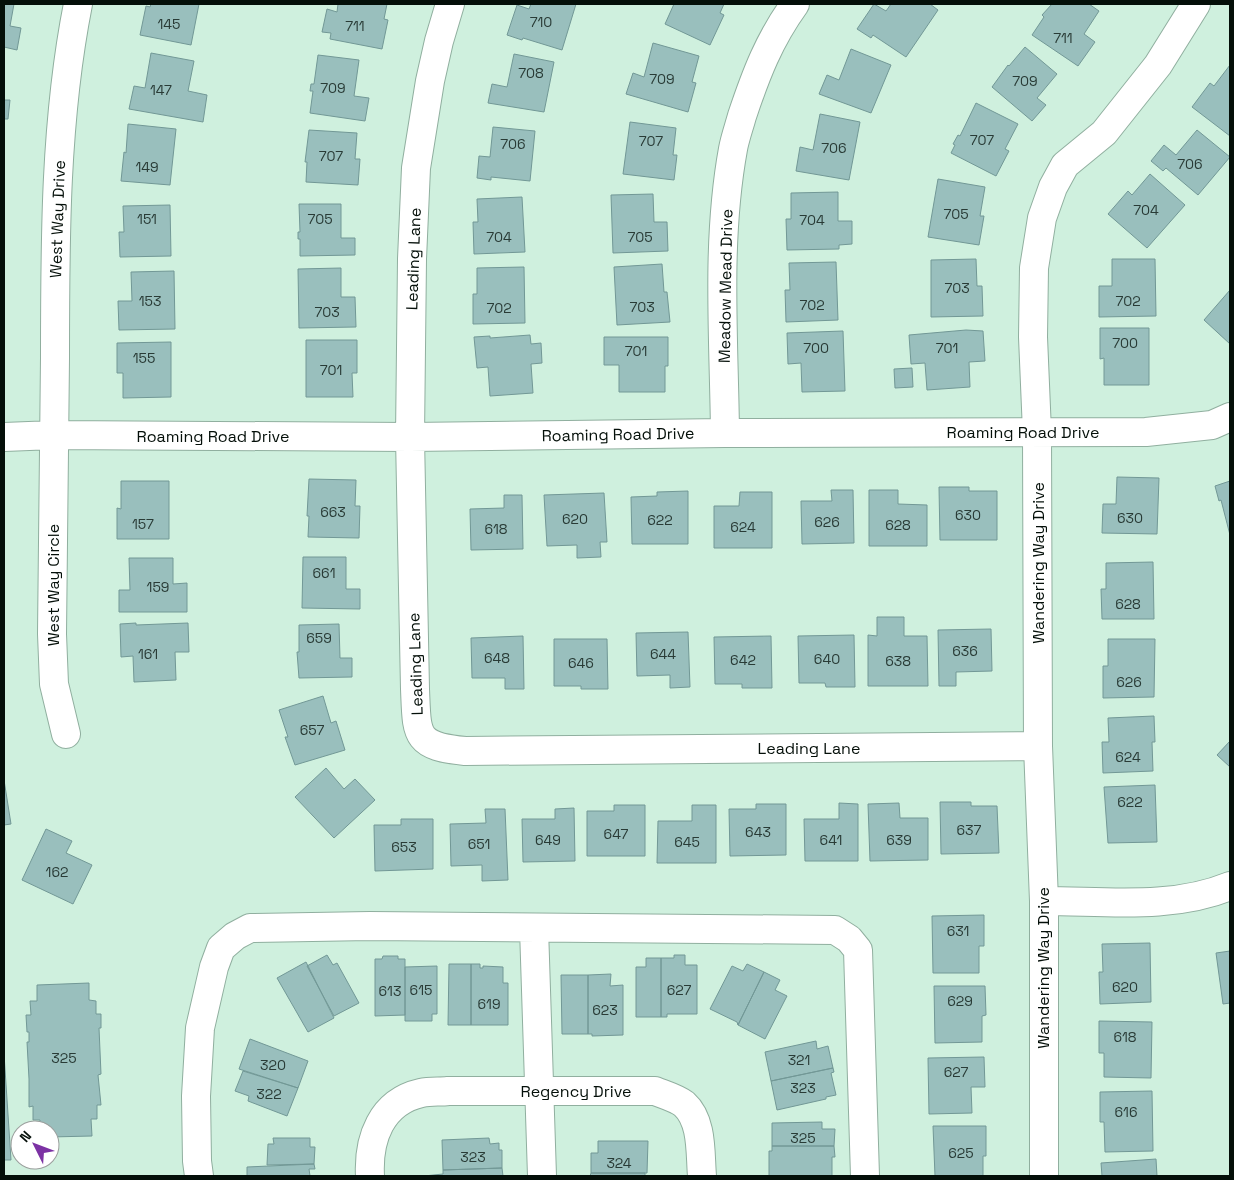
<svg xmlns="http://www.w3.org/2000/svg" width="1234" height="1180" viewBox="0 0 1234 1180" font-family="'Space Grotesk',sans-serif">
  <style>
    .building { fill: #99bfbd; stroke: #729896 }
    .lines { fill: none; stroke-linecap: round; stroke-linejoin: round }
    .minor-casing { stroke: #90af9f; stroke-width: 30 }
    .minor { stroke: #fff; stroke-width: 28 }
    .labels { text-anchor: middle; stroke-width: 4.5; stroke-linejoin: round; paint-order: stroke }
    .number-label { font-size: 14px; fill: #293b36 }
    .street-label { font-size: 16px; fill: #040f09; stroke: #fff }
  </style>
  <rect width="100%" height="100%" fill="#cff0de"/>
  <path class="building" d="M4,4h10l-4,22 11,2 -4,22 -13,-3z
    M151,4h48l-8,41 -51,-10 6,-29 4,1z
    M338,4h49l-3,15 4,1 -6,29 -52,-10 1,-6 -9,-1 5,-23 10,3z
    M531,4h45l-14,46 -39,-12 -1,2 -15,-5 10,-30 12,4z
    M674,4h50l-4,9 4,2 -14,30 -45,-21z
    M874,4l12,7 5,-7h39l8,6 -32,47 -33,-22 -2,3 -14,-9z
    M1052,4h37l10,7 -15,23 11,8 -17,24 -46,-31 12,-18 -2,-2z
    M653,43l46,13 -7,26 4,1 -8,29 -62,-18 7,-21 11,4z
    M1025,47l32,27 -20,24 9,7 -14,16 -40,-34 16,-22 1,1z
    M851,49l40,16 -20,48 -52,-19 8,-19 12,5z
    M151,53l43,8 -6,30 19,4 -4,27 -74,-13 5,-23 11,2z
    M514,54l40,8 -10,50 -56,-9 4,-19 15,3z
    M318,55l41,5 -5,36 15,2 -4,23 -55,-8 3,-22h-3l1,-7h3z
    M1230,65v71l-38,-29 18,-24 4,3z
    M4,100h6l-2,19h-4z
    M976,103l42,21 -13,25 4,2 -13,25 -45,-23 4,-8 -2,-1 5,-9 2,1z
    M820,114l40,8 -11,58 -53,-9 4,-24 13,3z
    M630,122l46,6 -3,27h4l-3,25 -51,-6z
    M128,124l48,5 -6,56 -49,-4 3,-29 2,1z
    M493,127l42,4 -5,50 -39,-4v3l-14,-2 2,-22 11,1z
    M309,130l48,3 -2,26h5l-2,26 -52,-3 1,-20h-2z
    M1197,130l33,27 -32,38 -32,-27 -3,3 -12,-10 13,-16 12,10z
    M1150,174l35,31 -38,43 -39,-34 20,-23 4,4z
    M938,179l47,8 -5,29h4l-5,29 -51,-8z
    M838,192v29h14v23l-13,1v4l-52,1 -1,-31h5v-26z
    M653,194l1,28h13l1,29 -55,2 -2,-58z
    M522,197l3,55 -51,2 -1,-32h5l-1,-23z
    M299,204h42v34h14v17l-55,1v-17h-2v-7h2z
    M170,205l1,51 -51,1 -1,-25h5l-1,-26z
    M976,259l1,27h5l1,30 -52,1v-57z
    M1112,259h43l1,57 -57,1v-31h13z
    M836,262l2,58 -52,2 -1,-32h5l-1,-27z
    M662,264l2,28h3l3,30 -53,3 -3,-58z
    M524,267l1,56 -52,1v-30h4v-26z
    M341,268v29h14l1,30 -57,1 -1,-59z
    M174,271l1,58 -56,1 -1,-29h14l-1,-29z
    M1230,290v54l-26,-24z
    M1100,328h49v57h-45v-27l-4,1z
    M966,330l17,1 2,30 -16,1 1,25 -43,3 -2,-27 -14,1 -2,-29z
    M843,331l2,60 -43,1 -1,-29 -13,1 -1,-31z
    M530,335l1,9 10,-1 1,20 -11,1 2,29 -43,3 -2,-29 -11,1 -3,-31 16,-1v2z
    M604,337h64v29h-3v26h-46v-27h-15z
    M306,340h51v33h-5l1,24h-47z
    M171,342v55l-48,1v-25h-6v-30z
    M912,368l1,19 -18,1 -1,-19z
    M1117,477l42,1 -2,56 -55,-1 1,-29h13z
    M309,479l47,1 -1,26h5l-1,32 -51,-1 1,-21h-2z
    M121,481h48v58h-52v-31l4,1z
    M1230,481v54l-9,-35 -2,1 -4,-15z
    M939,487h30v4h28v49h-57z
    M831,490h22l1,53 -52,1 -1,-43h31z
    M869,490h29v14l29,1v41h-58z
    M688,491v53h-56l-1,-47 26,-1v-4z
    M740,492h32v56h-58v-42h25z
    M604,493l3,49h-7l1,15 -24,1v-13l-30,1 -3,-51z
    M504,495h18l1,54 -52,1 -1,-41 34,-1z
    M303,557h43v32h14v20l-58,-1z
    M129,558h44v26l14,-1v29h-68v-22h11z
    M1153,562l1,57h-52l-1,-30h5v-26z
    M877,617h27v19h23l1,50h-60v-51l9,1z
    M136,623v2l52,-2 1,29h-14l1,28 -42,2 -1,-26 -12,1 -1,-33z
    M339,624l1,34h12v19l-53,1 -2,-26h2v-27z
    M991,629l1,42 -36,1v14h-17l-1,-56z
    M688,632l2,55 -20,1v-13l-33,1 -1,-43z
    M854,635l1,52h-29l-1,-4h-26l-1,-47z
    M523,636l1,53h-19v-11h-33l-1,-40z
    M771,636l1,52h-30v-4h-27l-1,-47z
    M554,639h53l1,50h-27v-3h-27z
    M1108,639h47l-1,58 -51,1v-32h5z
    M323,696l8,27 5,-2 9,29 -50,15 -10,-28h3l-9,-27z
    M1154,716l1,26h-3l1,29 -50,2 -1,-31h7l-1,-24z
    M1230,741v26l-13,-12z
    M326,768l18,21 11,-10 20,21 -41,38 -39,-41z
    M4,780l7,44 -7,1z
    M1155,785l2,57 -49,1 -4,-56z
    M940,802h31v4h26l2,47 -58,1z
    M839,803l19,1v57h-53l-1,-42h35z
    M899,803l1,15h28v42l-58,1 -2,-57z
    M756,804h30v51l-56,1 -1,-47h27z
    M614,805h31v51h-58v-45h27z
    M692,805h24v58h-59l1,-42h34z
    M574,808l1,53 -52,1 -1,-43h33v-10z
    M485,809h20l3,71 -26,1v-16l-31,1 -1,-42 36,-1z
    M401,819h32v50l-58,2 -1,-46h27z
    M46,829l26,12 -6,12 26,12 -19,39 -51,-24z
    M984,915v31h-5v27h-46l-1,-57z
    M1150,943l1,59 -51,2 -1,-32h4l-1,-28z
    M1230,951v52l-7,1 -7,-51z
    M327,955l6,10 4,-2 22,40 -25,13 -27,-50z
    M674,955h11v10h12v49h-30v3h-6v-59h13z
    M383,956h15v3h7v56l-30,1v-57h7z
    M646,958h15v59h-25v-50h10z
    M306,962l28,56 -26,14 -31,-54z
    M449,964h22v61h-23z
    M471,964h9v4h3v-2l20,1v16h5v42h-37z
    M747,964l17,8 -26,53 -1,-3 -27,-13 22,-43 11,5z
    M437,966v48h-5v7h-27v-54z
    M764,972l16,8 -5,10 12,6 -22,43 -27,-14z
    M611,974l-1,12 13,-1v50l-31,1v-2h-4v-59z
    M561,975h27v59h-26z
    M89,983v17l7,1v13h5v14h-2l2,46 -3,1 3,30h-4v14h-6l1,17 -42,1v-7h-10v-10h-7v-14l-4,1v-28l-2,-37h2v-10h-2l-1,-17h5l-1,-14h7v-16z
    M934,986h51l1,29 -4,1v26l-47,1z
    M1099,1021l53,1 -1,56 -47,-1v-24h-5z
    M250,1039l58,22 -10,27 -59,-19z
    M816,1041l1,8 11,-3 5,22 -62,13 -6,-29z
    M4,1054l7,106h-7z
    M984,1057l1,30h-14l1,26 -43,1 -1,-56z
    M833,1068l1,4 -3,1 5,22 -10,2v2l-49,11 -6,-29z
    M243,1071l55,17 -11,28 -39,-15 1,-5 -14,-5z
    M1152,1091l1,60 -48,1 -1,-30h-4v-30z
    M822,1122v7h13l-1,17h-62v-23z
    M933,1126h53v30h-3v20h-48z
    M273,1138h37v9h5l-1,17 -47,1 1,-21h6z
    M489,1138l1,6 9,-1v7h3v18l-59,2 -1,-30z
    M598,1141h50l-1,32h-56v-20h7z
    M772,1146h62l1,11h-3v19h-63v-25h3z
    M1156,1159l1,17h-55l-1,-13z
    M314,1164l1,5h-6l1,7h-63v-9z
    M502,1168l1,8h-79l19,-2v-4z
    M591,1173h54v3h-58h3z"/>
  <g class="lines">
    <defs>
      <path id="minor" d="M450,4l-11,37 -9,40 -14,87 -4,91 -2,178 5,252c2,46 -1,57 50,62l573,-5
        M725,433c-1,-95 -9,-191 8,-284 2,-11 6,-22 9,-33 14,-42 27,-76 53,-112
        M4,437l50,-2 356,2 315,-4 421,-1 66,-7 18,-8
        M66,734l-12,-50 -2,-50c1,-92 2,-184 3,-276 0,-119 0,-238 23,-354
        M1044,901c61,0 128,9 186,-15
        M534,928l8,248
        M199,1176l-2,-15 -1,-65 4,-68 14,-61 7,-19 14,-12 15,-8 120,-2 465,4 14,9 9,11 7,226
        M370,1176c-2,-37 11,-74 51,-83 9,-2 19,-1 27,-2h207c10,4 21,7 29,13 19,17 16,50 18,72
        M1044,1176v-275l-6,-155 -1,-314 -4,-95 1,-69 8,-50 11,-31 12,-22 39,-32 54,-68 38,-61"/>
    </defs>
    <use href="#minor" class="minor-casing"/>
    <use href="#minor" class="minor"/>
  </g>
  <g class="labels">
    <g class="number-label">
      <text x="541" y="27">710</text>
      <text x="169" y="29">145</text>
      <text x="355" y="31">711</text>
      <text x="1063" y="43">711</text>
      <text x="531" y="78">708</text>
      <text x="662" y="84">709</text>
      <text x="1025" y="86">709</text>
      <text x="333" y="93">709</text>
      <text x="161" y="95">147</text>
      <text x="982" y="145">707</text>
      <text x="651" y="146">707</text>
      <text x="513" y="149">706</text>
      <text x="834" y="153">706</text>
      <text x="331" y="161">707</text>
      <text x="1190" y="169">706</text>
      <text x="147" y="172">149</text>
      <text x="1146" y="215">704</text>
      <text x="956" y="219">705</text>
      <text x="147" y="224">151</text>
      <text x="320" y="224">705</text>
      <text x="812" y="225">704</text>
      <text x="499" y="242">704</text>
      <text x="640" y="242">705</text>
      <text x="957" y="293">703</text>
      <text x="150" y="306">153</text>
      <text x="1128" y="306">702</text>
      <text x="812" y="310">702</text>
      <text x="642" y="312">703</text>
      <text x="499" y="313">702</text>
      <text x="327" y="317">703</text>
      <text x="1125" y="348">700</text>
      <text x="816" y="353">700</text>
      <text x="947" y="353">701</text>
      <text x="636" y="356">701</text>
      <text x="144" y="363">155</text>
      <text x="331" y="375">701</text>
      <text x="333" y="517">663</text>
      <text x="968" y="520">630</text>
      <text x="1130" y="523">630</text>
      <text x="575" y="524">620</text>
      <text x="660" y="525">622</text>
      <text x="827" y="527">626</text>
      <text x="143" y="529">157</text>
      <text x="898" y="530">628</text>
      <text x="743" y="532">624</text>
      <text x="496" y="534">618</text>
      <text x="324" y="578">661</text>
      <text x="158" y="592">159</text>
      <text x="1128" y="609">628</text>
      <text x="319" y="643">659</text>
      <text x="965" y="656">636</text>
      <text x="148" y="659">161</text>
      <text x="663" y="659">644</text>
      <text x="497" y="663">648</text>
      <text x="827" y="664">640</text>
      <text x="743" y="665">642</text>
      <text x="898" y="666">638</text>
      <text x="581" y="668">646</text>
      <text x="1129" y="687">626</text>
      <text x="312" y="735">657</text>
      <text x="1128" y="762">624</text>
      <text x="1130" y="807">622</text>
      <text x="969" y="835">637</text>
      <text x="758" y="837">643</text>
      <text x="616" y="839">647</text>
      <text x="548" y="845">649</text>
      <text x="831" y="845">641</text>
      <text x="899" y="845">639</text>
      <text x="687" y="847">645</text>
      <text x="479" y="849">651</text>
      <text x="404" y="852">653</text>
      <text x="57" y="877">162</text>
      <text x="958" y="936">631</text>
      <text x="1125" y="992">620</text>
      <text x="421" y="995">615</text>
      <text x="679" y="995">627</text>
      <text x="390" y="996">613</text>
      <text x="960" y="1006">629</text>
      <text x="489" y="1009">619</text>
      <text x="605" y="1015">623</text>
      <text x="1125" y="1042">618</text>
      <text x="64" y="1063">325</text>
      <text x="799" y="1065">321</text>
      <text x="273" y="1070">320</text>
      <text x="956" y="1077">627</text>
      <text x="803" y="1093">323</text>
      <text x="269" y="1099">322</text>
      <text x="1126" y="1117">616</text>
      <text x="803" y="1143">325</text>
      <text x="961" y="1158">625</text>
      <text x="473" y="1162">323</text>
      <text x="619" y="1168">324</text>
    </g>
    <g class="street-label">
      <text transform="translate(57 219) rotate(-88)" y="6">West Way Drive</text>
      <text transform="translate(413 259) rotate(-88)" y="6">Leading Lane</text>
      <text transform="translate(725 286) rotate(-89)" y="6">Meadow Mead Drive</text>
      <text x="1023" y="438">Roaming Road Drive</text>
      <text transform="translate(618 434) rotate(-1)" y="6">Roaming Road Drive</text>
      <text x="213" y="442">Roaming Road Drive</text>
      <text transform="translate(1038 563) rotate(-90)" y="6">Wandering Way Drive</text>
      <text transform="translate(53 585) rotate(-90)" y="6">West Way Circle</text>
      <text transform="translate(415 664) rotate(-92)" y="6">Leading Lane</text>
      <text x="809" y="754">Leading Lane</text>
      <text transform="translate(1043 968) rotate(-90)" y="6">Wandering Way Drive</text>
      <text x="576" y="1097">Regency Drive</text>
    </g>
  </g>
  <rect width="1234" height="1180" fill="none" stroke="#040f09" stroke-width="10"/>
  <g transform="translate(35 1145) rotate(312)"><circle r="24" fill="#ffffff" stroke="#9b9f9d"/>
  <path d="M0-4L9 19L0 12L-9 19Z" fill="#7c32a4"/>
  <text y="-8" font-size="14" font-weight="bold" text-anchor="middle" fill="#040f09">N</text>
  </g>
</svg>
